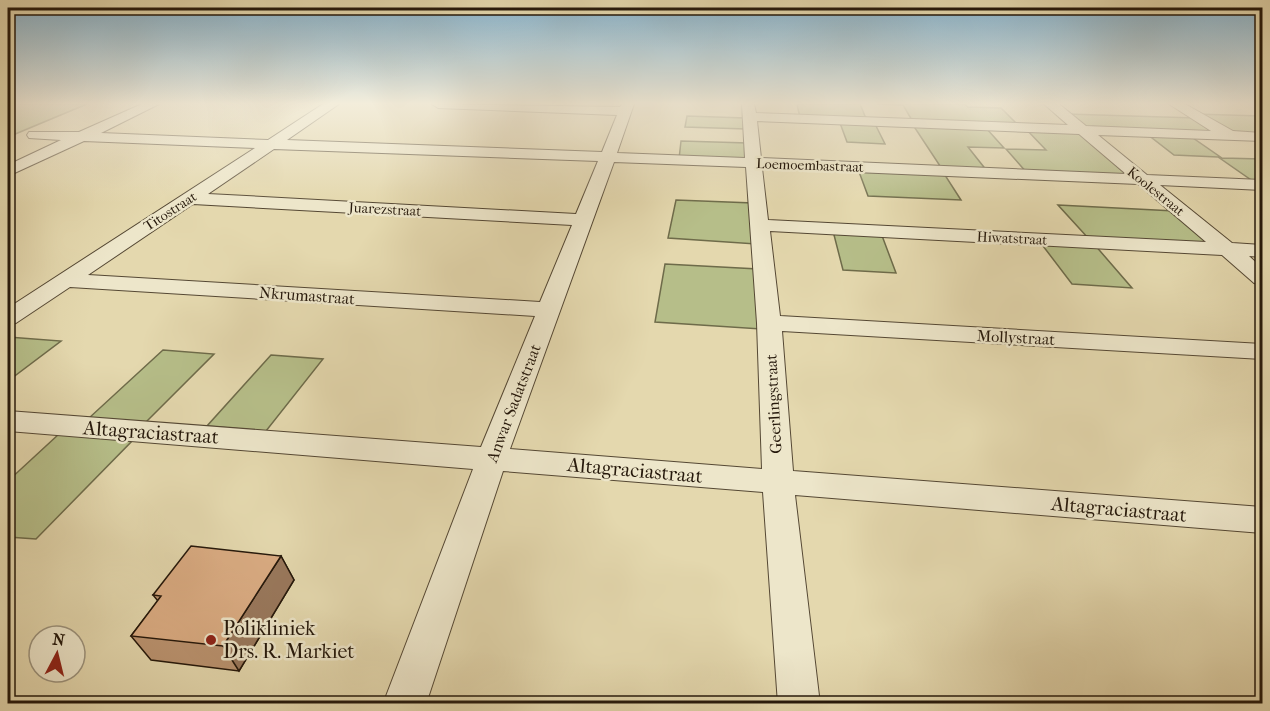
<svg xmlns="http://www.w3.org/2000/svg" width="1270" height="711" viewBox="0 0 1270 711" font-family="'IM FELL French Canon',serif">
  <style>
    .green { fill: #b6be89; stroke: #6e6b4a; stroke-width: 1.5 }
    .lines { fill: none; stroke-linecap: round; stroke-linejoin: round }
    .minor-casing { stroke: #554834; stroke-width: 2 }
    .minor { fill: #ede6ca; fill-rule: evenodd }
    .wall { fill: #bb9471; stroke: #25180b; stroke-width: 1.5 }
    .shaded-wall { fill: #99785c; stroke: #25180b; stroke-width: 1.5 }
    .building { fill: #daac83; stroke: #25180b; stroke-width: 1.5 }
    .poi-dot { fill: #8f2418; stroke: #ede6ca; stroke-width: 2 }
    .labels { text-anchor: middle; stroke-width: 5; stroke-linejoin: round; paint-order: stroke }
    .far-street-label { font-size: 14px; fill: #25180b; stroke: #ede6ca }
    .street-label { font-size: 16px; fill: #25180b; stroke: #ede6ca }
    .near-street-label { font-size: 20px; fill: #25180b; stroke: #ede6ca }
    .near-poi-label { font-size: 20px; fill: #25180b; stroke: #ede6ca; text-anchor: start }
  </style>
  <rect width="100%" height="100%" fill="#e4d8ae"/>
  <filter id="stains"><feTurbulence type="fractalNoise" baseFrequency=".00333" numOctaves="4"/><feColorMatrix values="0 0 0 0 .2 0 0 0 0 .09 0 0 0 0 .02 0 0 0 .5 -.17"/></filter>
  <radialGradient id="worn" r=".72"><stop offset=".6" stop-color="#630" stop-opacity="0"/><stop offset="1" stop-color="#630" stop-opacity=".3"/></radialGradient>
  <path class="green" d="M8,104h79l-79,33z
    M797,104h63l7,17 -67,-3z
    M877,104h87l4,3 33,1 18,18 -106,-4 -10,-17z
    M1067,114l129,4 24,14 -134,-4z
    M1194,114l68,2v20l-24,-2z
    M687,116l58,2 1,11 -61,-2z
    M840,123l35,1 10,20 -38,-2z
    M913,125l73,3 18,20 -36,-1 19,24 -45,-2z
    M1026,129l44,2 15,5 43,40 -101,-3 -21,-24 40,1z
    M1147,134l43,2 32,22 40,1v25h-5l-39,-27 -44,-2z
    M681,141l67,2 1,15 -70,1z
    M858,169l85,3 18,28 -93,-4z
    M676,200l77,3 3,41 -88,-6z
    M1058,205l117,6 34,32 -120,-4z
    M833,231l48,2 15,40 -53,-3z
    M1040,242l54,2 38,44 -60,-4z
    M665,264l93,5 3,60 -106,-7z
    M8,337l53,4 -53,40z
    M163,350l51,4 -68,68 -57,-4z
    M271,355l52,4 -57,72 -59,-5z
    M59,434l74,6 -97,99 -28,-2v-56z"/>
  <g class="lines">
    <defs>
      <path id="minor" d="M142,104h17l-58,29 167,7 55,-36h16l-52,36 315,12 15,-37 -179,-7 -6,-4 188,3 2,-3h12l-17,49 128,5 -3,-54h12l2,9 312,12 -24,-21h15l27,22 125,5 -42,-27h16l48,27 29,2v8l-164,-6 49,40 115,5v10l-102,-5 72,58 30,2v12l-13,-1 13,12v17l-8,-2 -32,-28 -452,-24 10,85 482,28v15l-480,-28 11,140 469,36v26l-467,-38 25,209h-42l-15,-212 -260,-21 -77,233h-43l90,-235 -465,-38v-20l473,36 54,-131 -465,-29 -54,36 -8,2v-17l247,-160 -171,-7 -76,35v-11l53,-25 -32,-2 -2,-3 2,-3h50zM757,121l322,13 47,40 -365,-16zM274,149l324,12 -22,53 -368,-20zM614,162l132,5 11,156 5,146 -252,-20zM762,168l376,16 68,58 -438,-22zM193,204l379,21 -32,77 -452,-27z"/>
    </defs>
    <use href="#minor" class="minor-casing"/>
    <use href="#minor" class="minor"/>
  </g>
  <path class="wall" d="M281,556l13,24 -55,91 -88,-11 -20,-24 27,-35 -5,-6z"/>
  <path class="shaded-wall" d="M281,556l13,24 -55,91 -16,-25z"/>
  <path class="building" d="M191,546l90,10 -58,90 -92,-10 30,-40 -8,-1z"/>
  <linearGradient id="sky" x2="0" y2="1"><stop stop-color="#87b6d2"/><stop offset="0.51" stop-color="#f3eddb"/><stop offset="1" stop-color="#f3eddb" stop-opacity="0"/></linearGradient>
  <rect width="1270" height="203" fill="url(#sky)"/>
  <circle class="poi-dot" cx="211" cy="640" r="6"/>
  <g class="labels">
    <g class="far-street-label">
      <text transform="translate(810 165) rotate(2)" y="5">Loemoembastraat</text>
      <text transform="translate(1156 191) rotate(39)" y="5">Koolestraat</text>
      <text transform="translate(385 209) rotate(3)" y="5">Juarezstraat</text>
      <text transform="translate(170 211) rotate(-33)" y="5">Titostraat</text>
      <text transform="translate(1012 238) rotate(3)" y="5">Hiwatstraat</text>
    </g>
    <g class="street-label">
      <text transform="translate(307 295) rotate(4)" y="6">Nkrumastraat</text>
      <text transform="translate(1016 337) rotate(3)" y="6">Mollystraat</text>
      <text transform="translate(513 403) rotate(-69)" y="6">Anwar Sadatstraat</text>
      <text transform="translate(773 404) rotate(-93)" y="6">Geerlingstraat</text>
    </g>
    <g class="near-street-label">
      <text transform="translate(151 432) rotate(4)" y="7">Altagraciastraat</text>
      <text transform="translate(635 470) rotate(5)" y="7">Altagraciastraat</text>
      <text transform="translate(1119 509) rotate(5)" y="7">Altagraciastraat</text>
    </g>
    <g class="near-poi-label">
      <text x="223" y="635">Polikliniek<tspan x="223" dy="23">Drs. R. Markiet</tspan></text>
    </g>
  </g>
  <rect width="1270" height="711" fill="none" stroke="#e4d8ae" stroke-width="30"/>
  <rect x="9" y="9" width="1252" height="693" fill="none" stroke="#25180b" stroke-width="3"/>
  <rect x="15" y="15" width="1240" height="681" fill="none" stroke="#25180b" stroke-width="1.5"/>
  <g transform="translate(57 654) rotate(7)"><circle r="28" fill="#ede6ca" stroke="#9d947e" stroke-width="1.5"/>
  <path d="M0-4.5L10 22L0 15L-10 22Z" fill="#8f2418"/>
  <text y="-9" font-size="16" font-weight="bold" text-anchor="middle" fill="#25180b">N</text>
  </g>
  <rect width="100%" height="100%" filter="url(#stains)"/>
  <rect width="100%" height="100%" fill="url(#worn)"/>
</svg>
